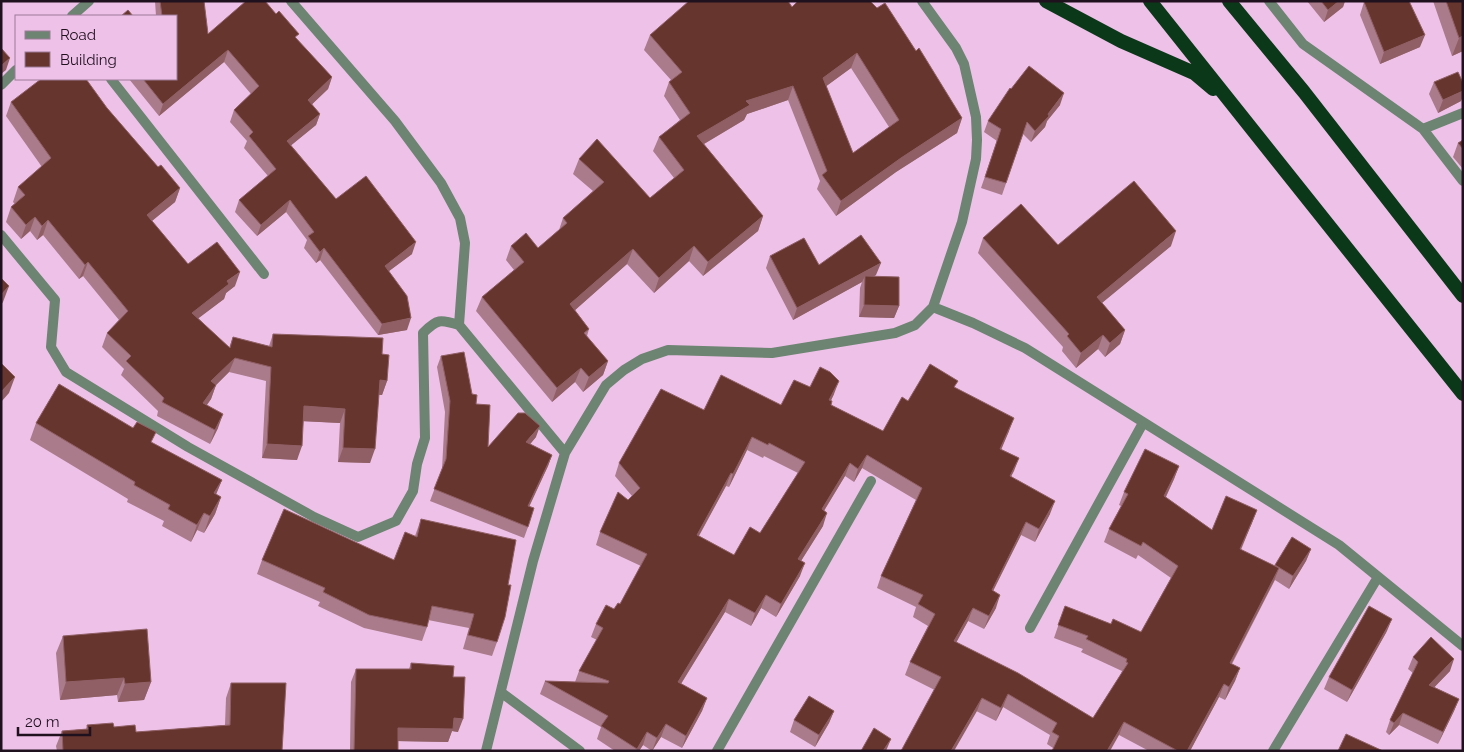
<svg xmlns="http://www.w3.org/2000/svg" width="1464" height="752" viewBox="0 0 1464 752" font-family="Raleway,sans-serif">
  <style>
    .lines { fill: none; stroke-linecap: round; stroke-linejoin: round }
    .minor { stroke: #6c8471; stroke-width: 10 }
    .trunk { stroke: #0c381a; stroke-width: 14 }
    .wall { fill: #aa7b8a; fill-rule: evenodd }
    .shaded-wall { fill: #8f5f65 }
    .building { fill: #66352d; stroke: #8f5f65; fill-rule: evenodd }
  </style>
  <rect width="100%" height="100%" fill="#eec1e8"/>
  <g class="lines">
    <path class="minor" d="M291,1l104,120 46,62 19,35 5,25 -6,82 106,128
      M1269,1l34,43 120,85 40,52
      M72,16l17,-15
      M111,79l153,195
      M1,85l15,-15
      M1423,129l40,-16
      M1,235l54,65 -4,47 15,25 122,75 126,70 44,20 38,-16 17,-30 4,-27 8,-26 -2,-105c14,-14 17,-14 36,-8
      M933,307l40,16 52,25 314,197 124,101
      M1030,628l113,-205
      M502,693l78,58
      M486,751l47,-190 32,-108 41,-68 18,-15 18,-11 26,-9 104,3 123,-20 20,-8 18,-18 29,-85 14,-63 1,-19 -1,-23 -12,-53 -8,-16 -34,-47
      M717,751l154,-270
      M1273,751l105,-174"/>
    <path class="trunk" d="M1046,1l75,40 73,32 19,16
      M1150,1l313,393
      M1229,1l75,91 159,204"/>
  </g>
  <path class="wall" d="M155,1h49l4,33 89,6 35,37 -4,12 -16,15 8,10 -4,11 -25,20 45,54 76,55 -23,17 18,59 -29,5 -58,-75 -4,3 -12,-15 3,-8 -21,-28 -29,24 -22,-24 4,-12 29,-24 -24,-28 3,-7 -17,-19 4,-12 17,-16 -27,-32 -65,54 -30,-37h47v-63h-20z
    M1307,1h38l-2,6 -19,15z
    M1365,1h44l11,46 -40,17 -20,-49 4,-13z
    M1433,1h30v50l-11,5z
    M792,7l124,44 46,67 -5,15 -61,39 -60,44 -19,-27 3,-8 -32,-81 -41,14 -3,6 -40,24 59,72 -5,15 -55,45 -14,-15 -35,32 -27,-29 -52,46 14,19 -2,7 21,25 -5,14 -20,17 -8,-10 -23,20 -76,-91 6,-14 32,-27 -8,-10 5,-14 27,2 21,-18 4,-12 30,-27 -20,-17 6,-15 71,39 24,-20 -21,-27 6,-14 21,-17 -16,-24 5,-14 2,-2 -27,-30 6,-15zM851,68l38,59 -36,26 -27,-67z
    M1434,82l27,19 -23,12 -9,-19z
    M1011,89l49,16 -13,16 -2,6 -14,15 -8,-8 -21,61 -21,-7 16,-47 -13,-9 4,-11z
    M11,102l96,6 51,59 22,21 -5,14 -23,19 36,43 47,22 -9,7 -2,6 -26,19 31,30 4,-11 36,9 4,-12 109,20 5,27 -5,14h-3l-9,68 -32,-1 2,-39 -37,-2 -6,39 -35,-2 4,-77 -37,-9 -13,13 -5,14 -4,6 11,23 -8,16 -53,-28 1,-5 -37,-36 3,-6 -22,-22 5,-14 12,-13 -36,-44 -4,3 -36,-44 -6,5 -7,-9 -9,8 -15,-17 5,-15 4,-3 -2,-2 5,-15 24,-20 -36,-51z
    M1463,140v29l-10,-12 5,-14z
    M983,238l75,7 113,1 -69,57 23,27 -5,14 -15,13 -7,-8 -22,19 -14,-17 1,-4 -85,-94z
    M770,256l106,19 -2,1 25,30 -5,12 -35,-1 1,-29 2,-6 -69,38 -27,-52z
    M441,356l31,38 4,10 12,43 48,-10 -6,7 22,11 -4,11 -19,40 -1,21 -4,11 -94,-37 12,-32 3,-57 -8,-45z
    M810,387l24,7 -3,6v5l52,26 25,-30 48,-13 53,43 -8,18 18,9 -8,18 39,38 -15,28 -14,-7 -28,56 3,17 -12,21 -16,-8 -12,21 137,76 28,-44 1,-3 -41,-19 2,-3 -29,-11 11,-32 46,18 30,8 30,-54 -33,-23 -2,4 -32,-17 5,-13 12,-23 -2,-1 5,-13 55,-26 -5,13 -8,18 46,33 45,-20 -16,40 33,16 1,-1 36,-16 -5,12 -17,28 -14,-9 -43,84 8,4 -5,13 -10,19 -6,-3 -29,54h-41l-30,-16 -66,13 -6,-4 3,-9 -47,-28 -7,14 -91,-46 5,-13 18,-36 -15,-9 3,-10 -39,-19 4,-12 35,-76 -54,-32 -8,14 -9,-6 -21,35 -1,15 -22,35 -1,15 -24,41 -15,-9 -10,18 -26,-14 -44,72 26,14 -5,13 -20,37 -21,-11 -9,14 -9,-6 -4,6h-24l-18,-12 4,-12 -61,-33 5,-13 30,1 4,-11 18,-31 -6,-3 5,-13 24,-20 21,-38 -45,-21 4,-13 32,-36 -17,-20 4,-13 85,-53 77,-5zM747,450l16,8 1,-2 34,17 -38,60 -26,22 -35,-19 27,-50 3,1z
    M36,423l116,20 70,37 -6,14 5,3 -6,17 -11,19 -7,-3 -6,12 -29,-16 2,-5 -37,-19 1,-3 -98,-59z
    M421,519l76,123 -5,14 -29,-7 6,-21 -41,-8 -1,7 -5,14 -58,-13 -46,-22 2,-4 -63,-28 5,-14h132l21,-24z
    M1387,631l-40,71 -23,-13 5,-12z
    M63,636l88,46 -7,18 -26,2 -1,-7 -57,5 -4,-47z
    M1413,657l37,14 -16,16 25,12 -5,12 -16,33 -39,-19 -10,10 -3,-3 4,-12 23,-47 -5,-4z
    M411,663l42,14 5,55 -6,-1 -4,11 -50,-1v10h-48l1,-69 5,-13h53z
    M231,683l51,68h-225l-1,-5 6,-15 24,-2 1,-4 27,2 22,5 89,-7 1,-27z
    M834,711l-5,12 -14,24 -25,-15 4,-12z"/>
  <path class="shaded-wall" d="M1339,1h6l-2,6 -19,15 4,-12z
    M1425,35l-5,12 -40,17 4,-12z
    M1463,36v15l-11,5 7,-18z
    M228,50l-4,12 -65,54 4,-12z
    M857,53l-6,15 -34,25 6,-15z
    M10,58l-4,12 -5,4v-8z
    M332,77l-4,12 -24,23 4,-12z
    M793,86l-5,14 -41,14 -3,6 -52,31 5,-15 49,-35z
    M1463,91v6l-2,4 -23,12 5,-13z
    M1064,93l-4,12 -13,16 -2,6 -14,15 4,-11z
    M320,114l-4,11 -33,27 4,-11z
    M962,118l-5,15 -61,39 -60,44 5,-15 60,-43z
    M180,188l-5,14 -33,27 5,-14z
    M290,200l-4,12 -29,24 4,-11z
    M763,216l-5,15 -55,45 5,-14z
    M35,217l-5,14 -9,8 5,-14z
    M48,220l-5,15 -6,5 5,-14z
    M1176,231l-5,15 -79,65 5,-14z
    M416,242l-4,12 -31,23 4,-11z
    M694,246l-5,15 -35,32 5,-15z
    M324,248l-4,12 -4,3 4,-11z
    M633,249l-6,15 -62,55 5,-15z
    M88,262l-5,14 -4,3 6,-14z
    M881,263l-5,12 -11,6v-5l-3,6 -69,38 4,-12z
    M240,272l-5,14 -9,7 -2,6 -37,28 5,-14 35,-32z
    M9,286l-6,16 -2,3v-10z
    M864,305l35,1 -5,12 -35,-1z
    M411,318l-4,12 -29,5 4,-11z
    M1125,330l-5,14 -15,13 5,-14z
    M1103,335l-5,14 -22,19 5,-15z
    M235,358l-6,14 -23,23 5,-14z
    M608,361l-5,14 -20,17 6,-15z
    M581,368l-6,14 -23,20 5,-14z
    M15,377l-6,16 -8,9v-10z
    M380,380l7,1 -5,14 -7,-1z
    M839,381l-5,13 -9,19 4,-13z
    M216,385l-5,14 -13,18 5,-14z
    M304,406l41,3 -5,14 -41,-2z
    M223,414l-5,14 -8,16 5,-14z
    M1014,418l-5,13 -13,31 4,-13z
    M540,426l-4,11 -14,17 4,-12z
    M752,437l-5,13 -18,37 4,-13z
    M267,444l35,2 -5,14 -35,-2z
    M343,448l32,1 -5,14 -32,-1z
    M552,455l-4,11 -24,52 4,-12z
    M867,455l-5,13 -8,14 4,-13z
    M1019,458l-5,13 -9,17 5,-12z
    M850,463l-5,13 -28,46 5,-13z
    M1179,466l-5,13 -14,30 4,-13z
    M731,473l-5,13 -34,62 5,-13z
    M222,480l-7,17 -1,-4z
    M221,497l-6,17 -11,19 6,-17z
    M1055,501l-5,13 -15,28 4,-13z
    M1257,510l-5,13 -17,39 5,-13z
    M204,513l-7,17 -6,12 6,-17z
    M827,513l-4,13 -29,46 4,-13z
    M1026,522l-5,13 -34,68 5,-13z
    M1311,549l-5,12 -17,28 4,-13z
    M805,563l-5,13 -24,41 5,-13z
    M1279,568l-5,13 -49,95 5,-13z
    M766,595l-5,13 -10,18 4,-13z
    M1000,595l-4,13 -12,21 5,-13z
    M729,599l-4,13 -51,83 4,-13z
    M973,608l-5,13 -18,33 4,-13z
    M1392,619l-5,12 -40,71 5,-12z
    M1454,659l-4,12 -25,26 4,-12z
    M1240,668l-5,13 -10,19 4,-13z
    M124,678l-7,17 -57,5 6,-18z
    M151,682l-7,18 -26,2 7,-18z
    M1224,684l-5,13 -29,54h-3z
    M1008,694l-5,13 -7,14 5,-13z
    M707,698l-5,13 -20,37 4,-12z
    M982,698l-5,13 -23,40h-3z
    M1459,699l-5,12 -16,33 5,-12z
    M834,711l-5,12 -14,24 4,-12z
    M1403,713l-4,12 -10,10 5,-12z
    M454,718l9,1 -5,13 -6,-1 -4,11 -55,-1 5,-13z
    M1124,722l-5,13 -9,16h-3z
    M666,724l-5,13 -9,14 5,-13z
    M647,732l-4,13 -4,6h-3z
    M891,739l-5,12h-3z"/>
  <path class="building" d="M160,1h44l4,33 38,-33h19l11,13 3,-3 20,23 -4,3 37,40 -24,23 12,14 -33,27 49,58 30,-23 50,66 -31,24 22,30 4,22 -29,6 -58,-76 -4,4 -12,-16 6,-4 -24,-32 -29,25 -22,-25 37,-31 -27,-33 4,-4 -19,-22 25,-24 -31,-36 -65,54 -20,-25h33v-63h-14z
    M689,1h99l4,6 6,-6h72l7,7 8,-5 31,48 3,-3 43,70 -61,40 -60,43 -19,-26 5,-4 -34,-85 -47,15 4,4 -53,31 66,80 -55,46 -14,-16 -35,32 -26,-29 -63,55 19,25 -5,4 24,28 -19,16 -8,-9 -24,20 -75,-91 42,-35 -13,-16 15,-13 12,15 29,-25 -4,-5 41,-36 -25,-23 18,-20 53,59 34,-28 -25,-33 31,-24 -21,-31 13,-10 -32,-37zM857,53l42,67 -46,33 -30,-75z
    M1321,1h18l-11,9z
    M1366,1h43l16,34 -41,17 -20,-50z
    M1446,1h17v35l-4,2z
    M128,10l5,6h-12z
    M1,48l9,10 -9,8z
    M1029,66l35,27 -16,21 1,2 -14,15 -8,-9 -21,61 -21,-6 16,-48 -13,-8 22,-33 1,1z
    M1458,72l5,11v8l-20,9 -9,-18z
    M41,79h45l21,29 51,59 3,-2 19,23 -33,27 41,49 29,-22 23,30 -13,9 2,3 -37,29 38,35 3,-11 39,10 1,-13 110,4 -1,16 7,1 -2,26 -7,-1 -5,69 -32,-1 2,-39 -41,-3 -2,40 -35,-2 4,-77 -36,-9 -24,23 5,4 -13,18 20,11 -8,16 -53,-28 2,-4 -38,-37 5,-5 -24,-23 21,-22 -40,-49 -3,3 -37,-45 -6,6 -7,-9 -9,8 -15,-18 14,-12 -7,-8 33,-29 -40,-56z
    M1463,140v9l-5,-6z
    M1134,181l42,50 -79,66 28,33 -15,13 -7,-8 -22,18 -14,-17 2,-2 -86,-96 38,-34 37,41z
    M861,235l20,28 -84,45 -27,-52 34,-18 15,27z
    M865,276l34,1v29l-35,-1z
    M1,278l8,8 -8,9z
    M464,352l8,42 5,1 -1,9 14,1 -2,42 30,-34h7l15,13 -14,16 26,13 -24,51 6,2 -6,19 -94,-38 12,-30 4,-58 -9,-45z
    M1,363l14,14 -14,15z
    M930,364l28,17 -4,6 60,31 -14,31 19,9 -9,18 45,25 -16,28 -13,-7 -34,68 8,5 -11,21 -16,-8 -19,33 64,32 75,45 35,-55 -2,-1 1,-3 -41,-20 2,-3 -30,-11 7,-19 46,18 2,-5 28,13 37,-66 -35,-24 -2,4 -32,-17 19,-35 -4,-2 21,-43 34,17 -15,30 48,34 14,-34 31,14 -17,39 39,19 -49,95 10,5 -11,19 -5,-3 -37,67h-9l-54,-29 -17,29h-55l7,-15 -7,-4 5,-9 -49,-29 -7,14 -19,-10 -31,53h-50l40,-74 -31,-15 25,-48 -17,-10 5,-9 -42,-19 41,-88 -55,-33 -9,14 -8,-6 -28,46 5,4 -29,46 7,4 -24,41 -15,-9 -11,18 -26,-14 -51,83 29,16 -21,38 -20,-12 -9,14 -10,-6 -10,17 -36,-23 7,-10 -63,-35 63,2 1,-2 -30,-10 24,-43 -7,-4 10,-19 8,4 4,-6 2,1 27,-50 -47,-22 18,-40 10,8 12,-12 -21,-25 42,-74 43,21 17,-35 60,30 13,-25 16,7 10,-20 10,5 9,9 -10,19 3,1 -1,4 52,26 19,-34 6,4zM752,437l16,8 1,-2 36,19 -45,71 -10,-6 -16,28 -37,-20 34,-62 2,1z
    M59,384l74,44 4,-6 19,10 -5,10 71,38 -8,13 7,4 -11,19 -6,-3 -7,12 -29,-16 2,-4 -36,-20 1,-3 -99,-59z
    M284,509l110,51 11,-28 12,5 4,-18 95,21 -8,45h3l-6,32 -8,25 -29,-7 6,-21 -42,-8 -5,21 -58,-12 -46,-23 2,-4 -63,-28z
    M1292,537l19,12 -18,27 -18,-11z
    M1369,606l23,13 -40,71 -23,-13z
    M147,629l4,53 -26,2 -1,-6 -58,4 -3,-46z
    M1431,637l23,22 -25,26 30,14 -16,33 -40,-19 -9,10 -4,-3 28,-58 -5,-5z
    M411,663l43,3 -1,11h12l-2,42 -9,-1 -1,11 -55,-1v23h-44l2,-82h55z
    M231,683h55l-4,68h-219l-1,-20 26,-2 -1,-4 26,-2 1,4 21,-2 1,7 94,-7z
    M809,696l25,15 -15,24 -25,-15z
    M874,728l17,11 -8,12h-22z
    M1346,734l37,17h-45z"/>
  <rect width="1464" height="752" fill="none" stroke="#20111f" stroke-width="5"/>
  <rect x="15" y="15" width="162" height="65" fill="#eec1e8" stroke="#9c7b98"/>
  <rect x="25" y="31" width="25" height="8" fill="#6c8471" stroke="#9c7b98"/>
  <text x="60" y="40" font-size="15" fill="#20111f">Road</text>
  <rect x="25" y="52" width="25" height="15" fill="#66352d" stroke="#9c7b98"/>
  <text x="60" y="65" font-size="15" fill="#20111f">Building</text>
  <path d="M18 727v8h72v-8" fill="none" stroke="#20111f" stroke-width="2.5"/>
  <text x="25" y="727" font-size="15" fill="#20111f" stroke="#eec1e8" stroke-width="4" paint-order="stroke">20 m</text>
</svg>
